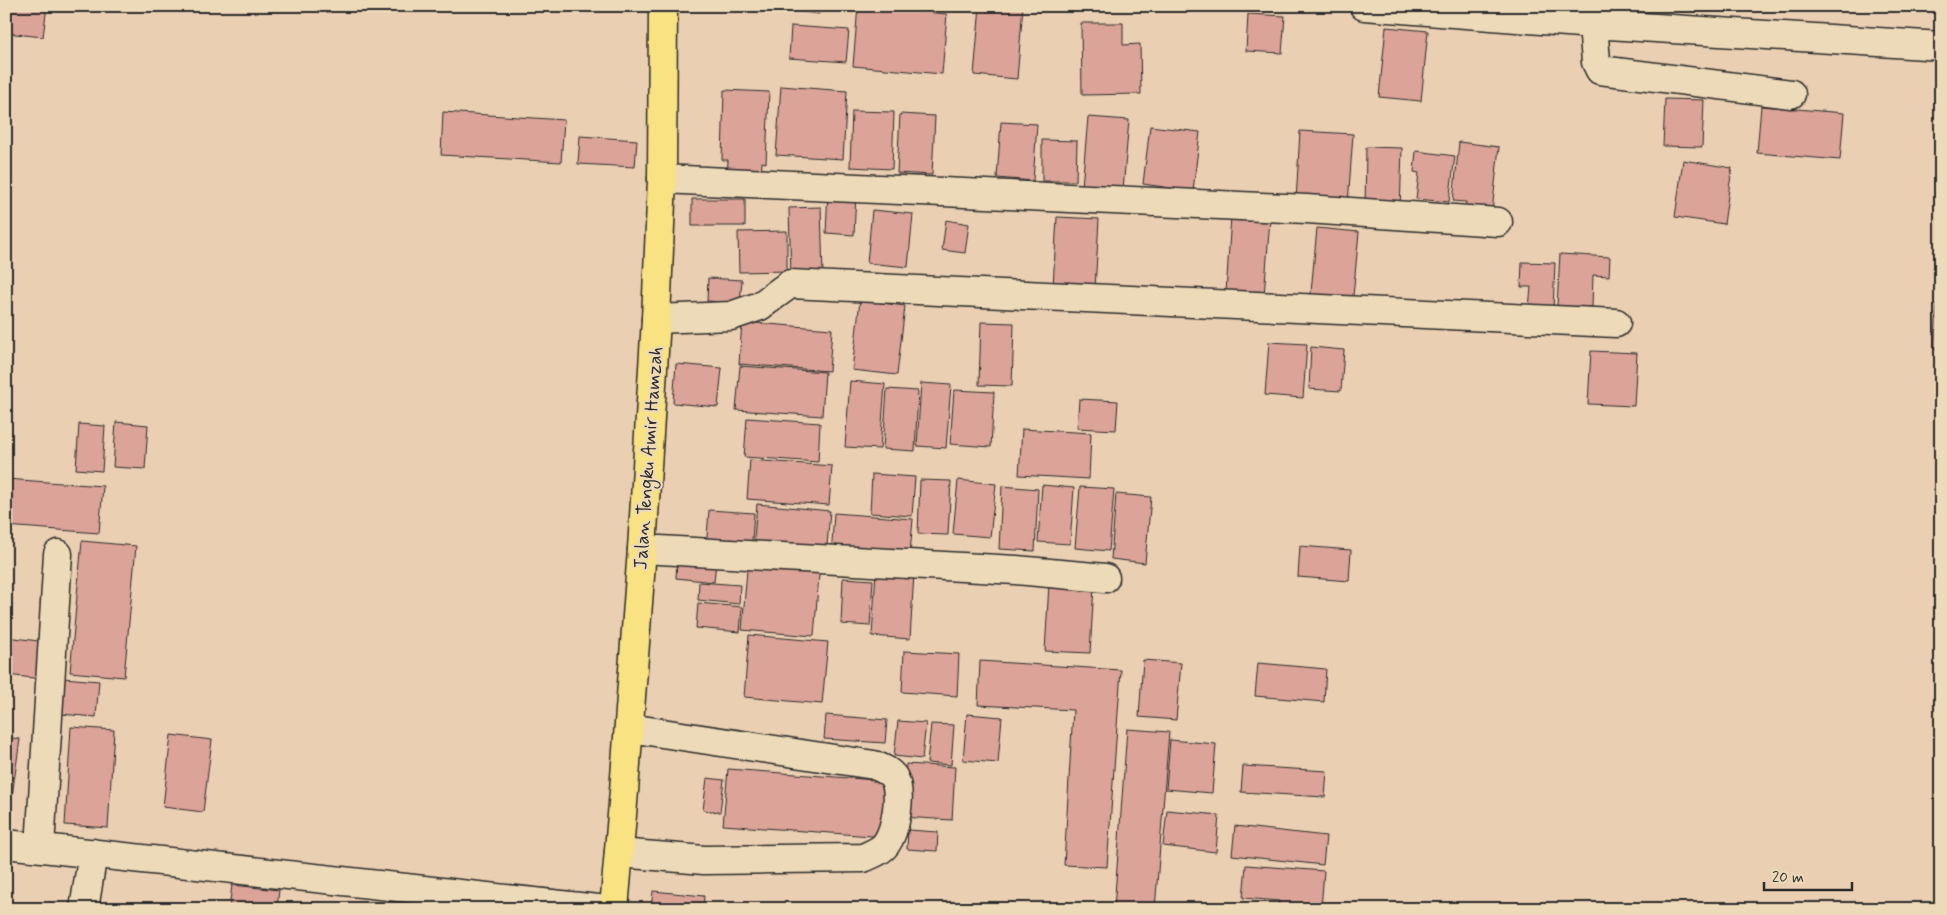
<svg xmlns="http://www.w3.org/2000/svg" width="1947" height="915" viewBox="0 0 1947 915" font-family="Mynerve,sans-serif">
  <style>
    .building { fill: #dca398; stroke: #2b2b2b }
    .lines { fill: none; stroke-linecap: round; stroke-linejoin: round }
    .minor-casing { stroke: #2b2b2b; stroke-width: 31 }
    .highway-casing { stroke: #2b2b2b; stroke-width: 31 }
    .minor { stroke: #eddab8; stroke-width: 28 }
    .highway { stroke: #f8e281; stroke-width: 28 }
    .labels { text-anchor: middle; stroke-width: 4.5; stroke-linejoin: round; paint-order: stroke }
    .street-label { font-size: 19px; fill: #2b2b2b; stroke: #eddab8 }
  </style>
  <rect width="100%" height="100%" fill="#eacfb2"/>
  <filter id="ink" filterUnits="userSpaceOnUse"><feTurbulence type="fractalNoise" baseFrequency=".02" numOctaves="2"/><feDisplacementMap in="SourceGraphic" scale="10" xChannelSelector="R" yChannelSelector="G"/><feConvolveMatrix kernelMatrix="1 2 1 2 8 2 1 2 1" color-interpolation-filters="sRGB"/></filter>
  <g filter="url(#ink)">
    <path class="building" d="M6,6h41l-4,31 -37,-4z
      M762,6h58l-1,8 -58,-6z
      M858,6l89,8 -5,60 -89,-8z
      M980,6h43l-6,73 -43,-4z
      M1248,14l37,2 -3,37 -36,-2z
      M1081,23h42v22l17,-1 1,50 -59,1z
      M791,26l58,4 -3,32 -57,-4z
      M1386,27l42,4 -7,70 -42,-4z
      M781,86l66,5 -4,68 -67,-4z
      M724,90l45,2 -3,71 -4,-1 -1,18 -34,-1 1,-19h-6z
      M1665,99l39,1 -2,47 -39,-1z
      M1761,106l83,7 -4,47 -83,-7z
      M852,111l42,1 -2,57 -42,-2z
      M443,112l121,8 -3,42 -120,-7z
      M900,114l35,2 -3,59 -35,-2z
      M1088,117l41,3 -6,70 -41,-3z
      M1001,122l36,2 -4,57 -36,-3z
      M1150,126l50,6 -7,59 -50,-7z
      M1300,131l53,3 -5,70 -52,-3z
      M580,136l57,4 -2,27 -57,-3z
      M1042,140l35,1 -1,40h-34z
      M1459,142l40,5 -7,65 -27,-2 1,-8 -13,-1z
      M1366,147l36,1 -2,63h-35z
      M1416,151l39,5 -6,46 -33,-3 3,-26 -5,-1z
      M1683,160l49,8 -8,56 -49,-7z
      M828,191l28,2 -2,42 -28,-2z
      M692,199h53v27h-53z
      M821,207l2,69 -32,1 -2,-69z
      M872,210l41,4 -5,53 -41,-4z
      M1231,216l39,3 -6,77 -38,-3z
      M1057,217l42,2 -4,70 -42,-2z
      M946,220l23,4 -4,29 -23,-3z
      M1317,228l42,4 -7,75 -42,-4z
      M787,231v40l-48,1 -1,-40z
      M1560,254l50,3 -1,19 -16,-1 -1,32 -35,-1z
      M1522,262l33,1 -2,46 -24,-1 2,-21h-10z
      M708,278l34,2 -2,23 -33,-2z
      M1938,290h3v60l-7,-1z
      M860,300l45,6 -8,69 -45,-5z
      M742,322l90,7 -3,42 -90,-7z
      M981,322l33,1 -2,63 -33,-1z
      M1269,342l38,2 -4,54 -38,-3z
      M1311,347l33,3 -3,41 -32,-2z
      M1591,351l46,2 -3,53 -46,-2z
      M676,364l46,4 -4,39 -45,-4z
      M740,366l85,6 -3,44 -86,-6z
      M850,381l35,3 -5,65 -35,-2z
      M921,383l30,2 -5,63 -29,-2z
      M887,389l31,2 -3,60 -32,-2z
      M954,390l40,2 -3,55 -41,-3z
      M1079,399l39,2 -2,29 -39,-2z
      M747,418l73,5 -2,39 -74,-5z
      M116,422l32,3 -3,44 -32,-2z
      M79,424l26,2 -3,45 -26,-2z
      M1022,429l69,4 -2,46 -70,-4z
      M750,460l82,6 -3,39 -82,-6z
      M872,474l43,3 -3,39 -42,-3z
      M6,479l97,7 -4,47 -93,-7z
      M920,480l31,1 -3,54 -30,-1z
      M958,480l38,4 -6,53 -37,-3z
      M1042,485l32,3 -4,56 -32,-2z
      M1002,486l36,3 -3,62 -36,-2z
      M1080,487l34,2 -5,62 -34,-3z
      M1116,494l35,3 -6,66 -34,-4z
      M757,504l73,7 -4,46 -73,-7z
      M709,510l45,3 -3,40 -45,-3z
      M834,513l79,6 -3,35 -79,3z
      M82,541l54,5 -12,131 -54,-5z
      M1300,546l51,4 -2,31 -51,-4z
      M748,558l72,5 -6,73 -72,-6z
      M677,559l39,3 -2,20 -38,-4z
      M876,571l38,2 -4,66 -38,-3z
      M843,578l30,2 -3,46 -29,-2z
      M699,582l41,3 -1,19 -41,-4z
      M1049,584l45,2 -4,67 -45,-2z
      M698,603l44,4 -2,25 -44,-4z
      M749,635l79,7 -6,62 -78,-7z
      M6,637l41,5 -4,37 -37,-4z
      M904,651l55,3 -2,42 -55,-4z
      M1143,660l38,3 -5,57 -37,-3z
      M980,661l141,9 -14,197 -43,-2 9,-155 -95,-5z
      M1258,663l68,6 -2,33 -69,-6z
      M63,678l36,3 -3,36 -36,-3z
      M967,714l35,3 -4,46 -35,-3z
      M826,715l61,5 -2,23 -61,-4z
      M898,721l28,2 -4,36 -28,-3z
      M931,724l23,1 -3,40 -24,-2z
      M71,727l43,3 -6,98 -43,-3z
      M1127,729l42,3 -14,177h-41z
      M171,735l41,5 -9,72 -40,-5z
      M6,737l14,2 -14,100z
      M1170,740l46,4 -4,49 -46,-4z
      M906,764l49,3 -3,53 -50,-3z
      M1243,766l84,5 -2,26 -84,-5z
      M728,769l161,12 -4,56 -162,-12z
      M707,778l17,2 -4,32 -17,-2z
      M1167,810l52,5 -3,37 -53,-6z
      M1235,826l91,10 -3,29 -91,-10z
      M908,830l30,2 -1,19 -30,-2z
      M1246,865l78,6 -3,38h-43l1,-8 -36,-3z
      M232,885l47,5 -2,19h-48z
      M653,891l51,5 -1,13h-52z"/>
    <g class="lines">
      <defs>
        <path id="minor" d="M1364,6l229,18 348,22
          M1593,24l3,38 4,8 191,24
          M662,179l645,30 191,13
          M656,319l75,-3 29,-10 30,-22 826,39
          M642,549l374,21 89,8
          M6,844l592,65
          M40,847l18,-293
          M619,853l85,7 159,-2c9,-4 18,-7 23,-14 10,-14 16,-51 8,-66 -4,-7 -13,-10 -20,-13l-245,-37
          M84,909l9,-56"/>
        <path id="highway" d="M614,909l10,-118 18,-242 14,-230 6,-140 1,-173"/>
      </defs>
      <use href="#minor" class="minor-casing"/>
      <use href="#highway" class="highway-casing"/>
      <use href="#minor" class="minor"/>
      <use href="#highway" class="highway"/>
    </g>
  </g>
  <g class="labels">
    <g class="street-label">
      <text transform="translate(647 458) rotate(-86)" y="7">Jalan Tengku Amir Hamzah</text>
    </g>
  </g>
  <rect width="1947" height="915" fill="none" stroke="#eddab8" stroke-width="25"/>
  <rect x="12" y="12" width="1922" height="890" fill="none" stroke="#2b2b2b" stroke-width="2" filter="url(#ink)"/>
  <path d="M1764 882v8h88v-8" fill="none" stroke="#2b2b2b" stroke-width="2.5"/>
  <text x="1772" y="882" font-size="15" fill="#2b2b2b" stroke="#eddab8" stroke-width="4" paint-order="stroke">20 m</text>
</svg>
